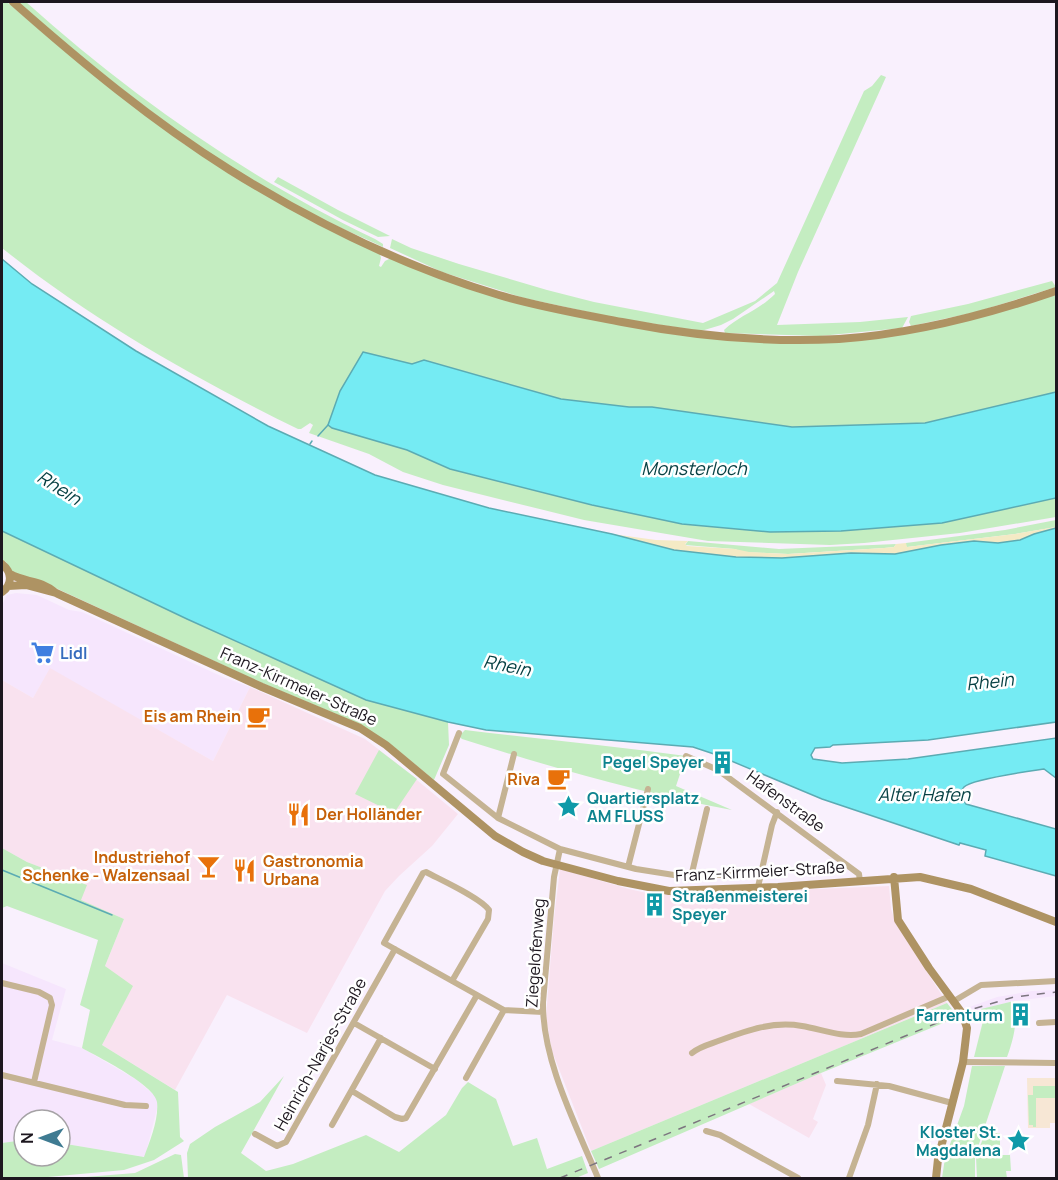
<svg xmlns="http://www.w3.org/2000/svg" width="1058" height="1180" viewBox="0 0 1058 1180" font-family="Manrope,sans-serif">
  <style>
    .built { fill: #f6e6fd }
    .industrial { fill: #f9e2ef }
    .education { fill: #f7e7d5 }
    .green { fill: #c4edc1 }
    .sand { fill: #f4eac5 }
    .water { fill: #75ebf3; stroke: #5babb3; stroke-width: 1.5 }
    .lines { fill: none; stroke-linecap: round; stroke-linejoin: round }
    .stream { stroke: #5babb3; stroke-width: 1.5 }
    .street { stroke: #c5b393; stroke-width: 6 }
    .secondary { stroke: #ae9363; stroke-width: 8 }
    .rail { stroke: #7c757f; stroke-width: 1.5; stroke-dasharray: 8 8; stroke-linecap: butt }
    .labels { text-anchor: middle; stroke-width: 5; stroke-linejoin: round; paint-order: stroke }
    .shop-label { font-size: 16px; font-weight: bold; fill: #366cbe; stroke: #fff; text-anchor: start }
    .street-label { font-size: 16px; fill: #1d171f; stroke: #fff }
    .food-label { font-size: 16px; font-weight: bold; fill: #c56008; stroke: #fff; text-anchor: end }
    .culture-label { font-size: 16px; font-weight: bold; fill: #0d838f; stroke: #fff; text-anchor: end }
    .water-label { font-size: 18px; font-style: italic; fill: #074144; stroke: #fff }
  </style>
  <rect width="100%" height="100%" fill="#f9f0fd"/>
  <path class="built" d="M16,593l21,2 32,15 13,2 141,65 27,10 -37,74 -163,-92 -17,29 -31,-18v-75l5,-10z
    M2,963l64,26 -14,51 30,8 55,32 17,15 3,4v10l-12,48 -85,-14v-23h-36v20l-22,3z
    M1056,990v6l-42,5 -45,12 -2,-5 30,-11 35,-6z"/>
  <path class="industrial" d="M50,668l163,93 37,-74 115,52 30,23 63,52 -26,32 -33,30 -14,15 -78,142 -80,-38 -52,95 -73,-45 30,-58 -27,-21 19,-47 -44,-19 6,-15 -59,-23 -25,-14v-168l31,18z
    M560,869l69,20 22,5 25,1 213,-9 2,23 5,15 51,79 -356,148 -39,-100 -6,-34 8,-99z
    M821,1073l5,12 -13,34 5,3 -9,16 -60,-34z"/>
  <path class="education" d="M1027,1078h29v45h-6v5h-22z"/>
  <path class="green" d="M2,2h5l41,35 136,107 196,110 1,4 -2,8 2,1 4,-6 6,-3 53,22 234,55 191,4 187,-44v97l-131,31 -133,4 -140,-20h-23l-68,-8 -137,-39 -12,4 -49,-12 -23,39 67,59 43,19 142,36 90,19 88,8 71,-1 101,-8 114,-25v19l-96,16 -96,10 -34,2 -122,-4 -124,-21 -141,-35 -40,-13 -34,-18 -60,-21 4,-8 -3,-2 -9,6h-3c-104,-51 -206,-109 -296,-181z
    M16,2h10c105,94 221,176 349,237l8,5v3c-37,-17 -76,-34 -111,-54 -92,-54 -175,-123 -256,-191z
    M881,75l5,2 -88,195 -21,53 83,-3 48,-5 -6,11 -82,8 -95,-3 -1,-3c16,-15 34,-19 51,-36l-1,-3 -41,28 -12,6 -20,6 -85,-13 -92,-20 -82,-26 -52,-24 2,-9 19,9 48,16 88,26 47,12 109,21 52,-22 22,-18 87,-192 8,-5z
    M278,177l60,33 52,26 -12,1 -35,-17 -69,-38z
    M1052,281l4,6 -80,25 -65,14 -2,-4 2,-6 57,-12z
    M1056,520v7l-41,7 -108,13 -2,-2 1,-2 99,-13z
    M2,531l185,88 179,81 82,22 1,23 -15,35 -45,-37 -29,-19 -98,-41 -213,-98 -35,-10 -8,-13 -4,-2z
    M688,541l91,8 117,-5 -2,3 -10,1 -96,6 -46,-2 -7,-3 -50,-4z
    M465,730c74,9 148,16 221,26l-10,30 56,24c-91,-17 -182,-43 -270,-71l-3,-3z
    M379,750l38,29 -23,34 -39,-19z
    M2,848l25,14 60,23 -6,15 43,19 -19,47 28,20 -31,59 76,47 2,45 4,4 -30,19 -30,10 -76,7 -46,1v-35l22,-3v16h36v-13l84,14c6,-16 15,-38 13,-55 -2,-17 -59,-45 -75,-54l8,-38 -10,-5 18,-65 -91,-34 -5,2z
    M1014,1001c4,19 0,37 -7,56h-33l9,-36 -2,-12z
    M947,1003l11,14 -137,56 -222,96 -8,-18z
    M972,1066h33l-30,90v22h-33l3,-20 19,-52z
    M284,1076l-43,77 25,18 27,-7 73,-29 33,17 47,-37 16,-27 6,-6 28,17 17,47 24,-8 10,31 35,-13 6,17 -12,5h-388l-1,-25 3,-9 25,-17 45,-25z
    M1033,1086h22v12h-19v29h-3v-2h-4l-1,-30h5z
    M985,1133h15v22h10l1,16h-5l1,7h-30l-1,-21z
    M175,1154l6,1 3,23h-111l62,-5z"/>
  <path class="sand" d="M1056,527v1l-22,6 -14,6 -22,3 -24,-2 -33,4 -46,9 -44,-1 -69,5 -46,-1 -62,-7 -62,-16 44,6 32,1 -3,3 2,2 48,3 14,3 39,2 96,-6 10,-1 2,-3 10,-1 1,4 108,-13z"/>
  <path class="water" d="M2,259l30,25 104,67 132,75 107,49 114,33 123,26 62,16 62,7 46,1 69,-5 44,1 46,-9 33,-4 24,2 22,-3 14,-6 22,-6v194l-128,18 -95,5 -3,2 -15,1 -4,7 2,4 29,4 66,-4 148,-21v40l-12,-9c-13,2 -72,10 -80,18 -5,5 -2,12 2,17l90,25v47l-71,-20 1,-6 -26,-7 -1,2 -137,-46 -105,-44 -24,-8 -207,-17 -38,-8 -82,-22 -179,-81 -185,-88z
    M363,352l49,12 12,-4 137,39 68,8h23l140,20 133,-4 131,-31v106l-114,25 -101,8 -71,1 -88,-8 -90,-19 -142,-36 -43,-19 -75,-22 -4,-3 12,-34z"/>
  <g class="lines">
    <path class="stream" d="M318,436l10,-11
      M310,444l2,-3
      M2,870l110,45"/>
    <path class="street" d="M459,733l-16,41 55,44 62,31 -6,28 -11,125c-1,58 33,123 55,176
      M686,756l32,14 141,104 1,7
      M498,818l16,-64
      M560,849l76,20 38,6h85
      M628,867l20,-78
      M691,877l16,-68
      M758,887l14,-62 5,-13
      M452,981l36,-62 1,-9c-8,-12 -48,-30 -63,-38l-3,1 -39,70 120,67 39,2
      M2,983l37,9 11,6 2,7 -18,77
      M954,1001l27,-16 75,-4
      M354,1023l81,46
      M1039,1023l17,-1
      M692,1053c8,-7 19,-9 29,-13 27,-10 52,-19 81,-14 19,3 40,12 59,8l89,-38
      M963,1062l93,1
      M2,1075l123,30 21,1
      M466,1078l38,-68
      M837,1081l52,5 63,17
      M352,1091l43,26 7,2 4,-1 71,-123
      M332,1125l49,-87
      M706,1131l14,4 78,43
      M255,1134l22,12 9,-4 109,-193
      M849,1178l19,-53 9,-41"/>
    <path class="secondary" d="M13,2c68,60 139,119 217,168 83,52 175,97 269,125 41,12 82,19 123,27 72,14 144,21 217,17 74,-5 147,-24 217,-48
      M2,564c10,8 11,20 0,28
      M10,574c15,9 30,5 46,19
      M8,586l18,-1 30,8 206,94 98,41 26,17 109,91 28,16 20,9 75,20 51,10 109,-4 142,-10 51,12 85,33
      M894,877l4,43 31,48 33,45 5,15 -4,34 -25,97 -2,19"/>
    <path class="rail" d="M560,1178l406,-167 48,-14 42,-5"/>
  </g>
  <defs>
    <symbol id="supermarket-bare" viewBox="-9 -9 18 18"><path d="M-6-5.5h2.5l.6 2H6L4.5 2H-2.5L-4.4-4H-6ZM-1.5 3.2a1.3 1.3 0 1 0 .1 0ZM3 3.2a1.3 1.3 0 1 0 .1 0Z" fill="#3f7fe0" stroke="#fff" stroke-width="2.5" paint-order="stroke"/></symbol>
    <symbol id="cafe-bare" viewBox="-9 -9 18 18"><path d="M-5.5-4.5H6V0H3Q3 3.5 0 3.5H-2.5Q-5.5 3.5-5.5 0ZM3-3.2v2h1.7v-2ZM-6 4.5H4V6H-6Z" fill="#e8710a" stroke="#fff" stroke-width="2.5" paint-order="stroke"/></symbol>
    <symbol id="building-bare" viewBox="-9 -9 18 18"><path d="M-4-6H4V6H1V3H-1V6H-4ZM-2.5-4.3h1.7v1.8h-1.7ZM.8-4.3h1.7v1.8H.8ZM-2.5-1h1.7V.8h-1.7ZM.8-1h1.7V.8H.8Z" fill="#0f9aa8" stroke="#fff" stroke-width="2.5" paint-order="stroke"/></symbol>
    <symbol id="sight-bare" viewBox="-9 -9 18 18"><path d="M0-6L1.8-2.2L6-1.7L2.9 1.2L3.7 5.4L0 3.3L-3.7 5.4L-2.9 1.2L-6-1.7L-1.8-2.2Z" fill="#0f9aa8" stroke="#fff" stroke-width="2.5" paint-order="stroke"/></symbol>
    <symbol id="restaurant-bare" viewBox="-9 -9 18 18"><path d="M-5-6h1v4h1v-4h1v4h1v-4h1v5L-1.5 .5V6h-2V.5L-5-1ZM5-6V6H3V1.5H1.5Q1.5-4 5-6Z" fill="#e8710a" stroke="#fff" stroke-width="2.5" paint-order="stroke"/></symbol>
    <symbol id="bar-bare" viewBox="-9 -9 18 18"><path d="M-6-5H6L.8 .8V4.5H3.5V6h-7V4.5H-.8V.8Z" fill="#e8710a" stroke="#fff" stroke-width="2.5" paint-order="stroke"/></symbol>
  </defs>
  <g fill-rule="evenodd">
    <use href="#supermarket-bare" x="26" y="636" width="33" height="33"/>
    <use href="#cafe-bare" x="242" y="700" width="33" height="33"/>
    <use href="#building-bare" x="706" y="746" width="33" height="33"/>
    <use href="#cafe-bare" x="542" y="762" width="33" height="33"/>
    <use href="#sight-bare" x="552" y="790" width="33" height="33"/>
    <use href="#restaurant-bare" x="282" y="798" width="33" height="33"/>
    <use href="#bar-bare" x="192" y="850" width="33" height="33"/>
    <use href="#restaurant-bare" x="228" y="854" width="33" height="33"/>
    <use href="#building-bare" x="638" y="888" width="33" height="33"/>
    <use href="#building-bare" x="1004" y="998" width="33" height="33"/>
    <use href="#sight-bare" x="1002" y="1124" width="33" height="33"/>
  </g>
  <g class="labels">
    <g class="shop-label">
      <text x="60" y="659">Lidl</text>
    </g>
    <g class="street-label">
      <text transform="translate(299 686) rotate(24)" y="6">Franz-Kirrmeier-Straße</text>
      <text transform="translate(786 801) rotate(36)" y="6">Hafenstraße</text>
      <text transform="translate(760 871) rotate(-3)" y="6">Franz-Kirrmeier-Straße</text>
      <text transform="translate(535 953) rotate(-86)" y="6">Ziegelofenweg</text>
      <text transform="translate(320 1054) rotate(-61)" y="6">Heinrich-Narjes-Straße</text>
    </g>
    <g class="food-label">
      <text x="241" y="722">Eis am Rhein</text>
      <text x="540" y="785">Riva</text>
      <text x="316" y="820" text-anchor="start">Der Holländer</text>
      <text x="190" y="863">Industriehof<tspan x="190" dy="18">Schenke - Walzensaal</tspan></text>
      <text x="263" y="867" text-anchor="start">Gastronomia<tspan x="263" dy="18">Urbana</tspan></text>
    </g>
    <g class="culture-label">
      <text x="704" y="768">Pegel Speyer</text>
      <text x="587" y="804" text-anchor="start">Quartiersplatz<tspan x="587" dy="18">AM FLUSS</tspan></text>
      <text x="672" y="902" text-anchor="start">Straßenmeisterei<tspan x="672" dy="18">Speyer</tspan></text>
      <text x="1003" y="1021">Farrenturm</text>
      <text x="1001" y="1138">Kloster St.<tspan x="1001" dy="18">Magdalena</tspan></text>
    </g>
    <g class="water-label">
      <text x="694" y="475">Monsterloch</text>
      <text transform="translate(59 488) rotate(32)" y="6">Rhein</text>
      <text transform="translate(507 666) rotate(11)" y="6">Rhein</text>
      <text transform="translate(990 682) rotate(-6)" y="6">Rhein</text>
      <text x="924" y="801">Alter Hafen</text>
    </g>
  </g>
  <rect width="1058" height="1180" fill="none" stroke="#1d171f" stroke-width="6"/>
  <g transform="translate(42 1138) rotate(270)"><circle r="28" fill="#ffffff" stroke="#a5a2a5" stroke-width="1.5"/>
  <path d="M0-4.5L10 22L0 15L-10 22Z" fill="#3f7b92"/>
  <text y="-9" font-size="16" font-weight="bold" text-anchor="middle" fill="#1d171f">N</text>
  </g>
</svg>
